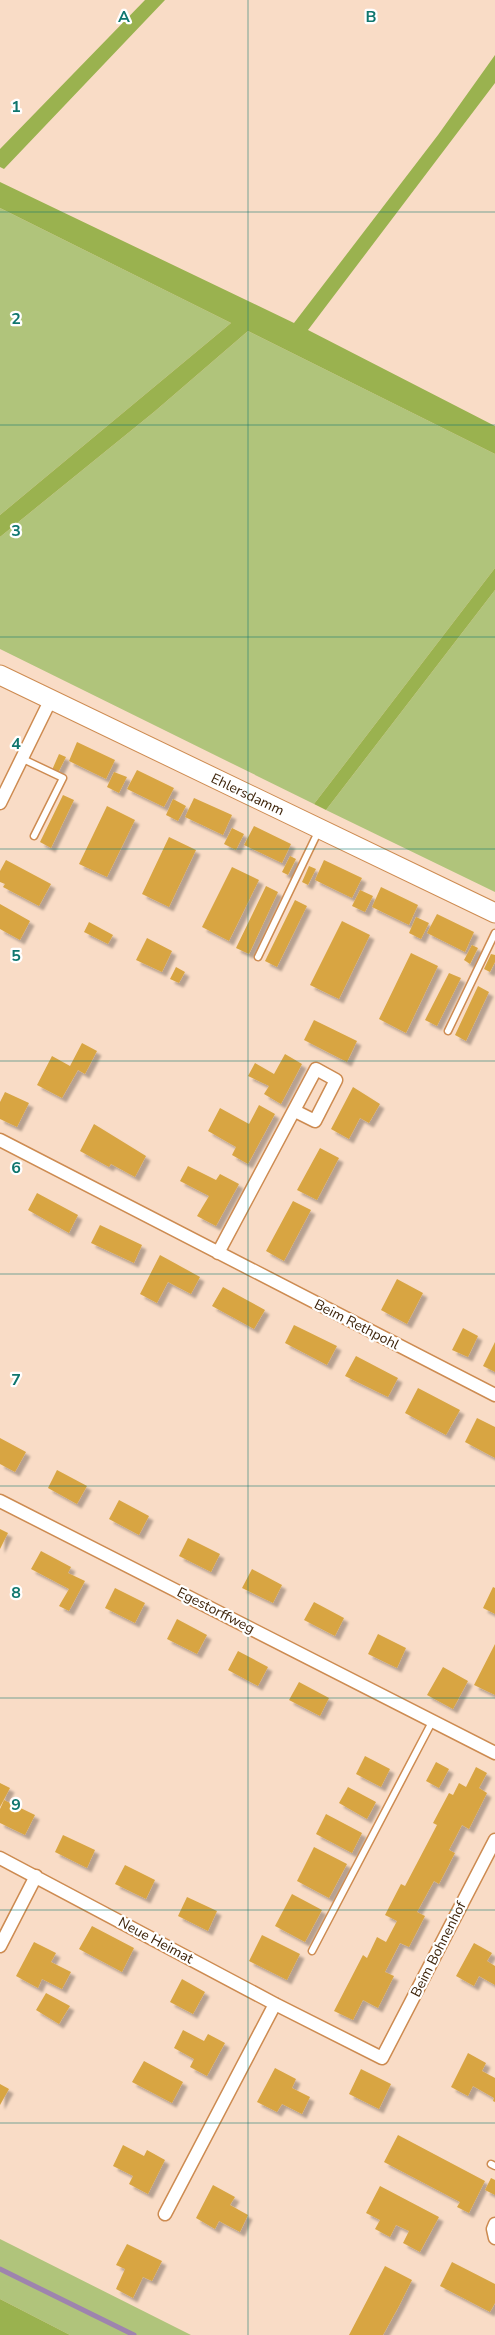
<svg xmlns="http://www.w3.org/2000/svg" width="495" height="2335" viewBox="0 0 495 2335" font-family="'Nunito Sans',sans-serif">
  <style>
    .green { fill: #b0c47b }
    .forest { fill: #9ab24f }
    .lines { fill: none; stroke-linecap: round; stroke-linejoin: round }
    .stream { stroke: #9e84ae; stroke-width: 5 }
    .building { fill: #d8a542; filter: url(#shadow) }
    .lane-casing { stroke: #cd8b51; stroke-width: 9 }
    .street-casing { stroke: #cd8b51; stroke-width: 15 }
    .secondary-casing { stroke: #cd8b51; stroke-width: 21 }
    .lane { stroke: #fff; stroke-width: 6 }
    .street { stroke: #fff; stroke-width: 12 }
    .secondary { stroke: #fff; stroke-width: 19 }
    .grid { fill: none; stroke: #0f766e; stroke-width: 1; stroke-opacity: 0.55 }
    .labels { text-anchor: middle; stroke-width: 4.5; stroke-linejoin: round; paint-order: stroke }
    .street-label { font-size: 14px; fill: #391f05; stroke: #fff }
    .grid-label { font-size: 16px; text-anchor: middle; font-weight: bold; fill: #0f766e; stroke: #fff; stroke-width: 4.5; stroke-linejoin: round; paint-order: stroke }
  </style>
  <defs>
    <filter id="shadow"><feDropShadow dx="4.5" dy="4.5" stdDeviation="1" flood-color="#0004"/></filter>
  </defs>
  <rect width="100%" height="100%" fill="#f9dcc6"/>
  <path class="green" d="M0,208l231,115 -231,192z
    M248,331l247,123v114l-181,236 -314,-155v-112l154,-125z
    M495,590v302l-169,-82z
    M0,2239l191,96h-121l-70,-36z"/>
  <path class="forest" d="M145,0h20l-161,169 -4,-2v-18z
    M495,55v28l-187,247 187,96v28l-247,-123 -94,81 -154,125v-22l231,-192 -231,-115v-26l294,141 144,-188z
    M495,568v22l-169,220 -12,-6z
    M0,2299l70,36h-70z"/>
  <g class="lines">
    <path class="stream" d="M0,2269l134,66"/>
  </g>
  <path class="building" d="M77,742l38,18 -9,19 -37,-18z
    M59,754l7,3 -8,16 -6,-3z
    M137,770l37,18 -10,19 -37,-18z
    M114,772l13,5 -8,16 -12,-6z
    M63,795l11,5 -23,48 -11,-6z
    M194,798l38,17 -9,20 -38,-18z
    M173,799l13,7 -8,15 -12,-6z
    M107,806l28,14 -28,57 -28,-13z
    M254,826l37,18 -9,19 -38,-18z
    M232,828l12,6 -8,16 -12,-6z
    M169,837l27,13 -27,57 -27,-13z
    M290,856l6,3 -8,16 -6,-3z
    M6,860l45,24 -12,22 -36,-19 2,-3 -5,-2v-11z
    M324,860l38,18 -10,20 -37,-18z
    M309,866l7,3 -8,16 -6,-3z
    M232,867l27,13 -30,61 -27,-14z
    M266,886l12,6 -29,62 -13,-6z
    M381,887l37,18 -9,20 -37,-18z
    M360,890l13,6 -8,16 -13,-6z
    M295,900l12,6 -30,61 -12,-6z
    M0,904l30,17 -10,19 -20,-11z
    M437,914l37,18 -9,20 -38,-19z
    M416,917l13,6 -8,16 -12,-6z
    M342,921l28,14 -31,64 -29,-14z
    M89,922l24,13 -5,9 -24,-12z
    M147,938l25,13 -10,21 -26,-12z
    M472,945l6,3 -8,16 -6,-4z
    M411,953l27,13 -32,67 -27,-14z
    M491,954l4,1v7l-5,10 -6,-3z
    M176,967l9,5 -6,11 -9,-4z
    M449,973l12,5 -24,48 -12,-6z
    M478,986l11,6 -23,49 -11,-6z
    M314,1020l43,21 -10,21 -43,-22z
    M82,1043l15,8 -12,23 -7,-4 -16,28 -25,-13 15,-29 18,10z
    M285,1054l17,10 -21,40 -17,-10 5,-8 -21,-10 7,-13 19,11z
    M353,1087l27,17 -11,19 -9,-5 -11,21 -18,-10z
    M5,1092l24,11 -12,24 -17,-8v-17z
    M259,1105l16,9 -27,50 -16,-9 4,-8 -28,-16 12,-23 29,16z
    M94,1124l52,32 -11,21 -24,-13 -2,3 -29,-16z
    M320,1148l19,10 -22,42 -20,-10z
    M188,1166l28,14 4,-6 19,10 -23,42 -19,-10 12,-20 -29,-15z
    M37,1193l41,22 -9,18 -41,-23z
    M293,1201l18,9 -27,51 -18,-10z
    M100,1225l42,20 -8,18 -43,-20z
    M160,1255l40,22 -9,17 -23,-12 -11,21 -17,-9z
    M397,1279l26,14 -16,31 -26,-14z
    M223,1287l42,23 -11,19 -42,-23z
    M294,1325l43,21 -10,19 -42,-22z
    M463,1328l15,8 -10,21 -16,-7z
    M495,1342v30l-12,-6z
    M356,1356l42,22 -10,19 -43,-21z
    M418,1388l42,22 -14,25 -41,-22z
    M477,1418l18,9v31l-30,-16z
    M0,1438l26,14 -11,20 -15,-8z
    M57,1470l30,16 -10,18 -29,-16z
    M119,1500l30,16 -10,19 -30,-16z
    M0,1529l8,4 -8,16z
    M188,1538l32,16 -9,18 -32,-16z
    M41,1551l30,16 -3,6 17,8 -16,30 -10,-5 10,-17 -38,-20z
    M252,1569l30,16 -9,18 -31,-15z
    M493,1587l2,1v26l-12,-6z
    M115,1588l30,15 -10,20 -30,-15z
    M314,1602l30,16 -9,18 -31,-16z
    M177,1619l30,16 -10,19 -30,-15z
    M378,1634l28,14 -9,20 -29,-14z
    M495,1644v51l-21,-10z
    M238,1651l30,16 -10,19 -30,-16z
    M443,1667l25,14 -15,28 -26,-14z
    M299,1682l30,16 -9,18 -31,-16z
    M365,1756l25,13 -9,18 -25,-13z
    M436,1762l13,7 -10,19 -13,-7z
    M476,1767l11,6 -8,15 8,5 -18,36 -7,-4 -13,25 6,3 -16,31 -5,-3 -17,31 8,4 -16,31 -9,-4 -15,29 9,4 -16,32 -15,-8 -10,20 -19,-9 29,-56 4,3 10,-21 9,5 11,-21 -12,-6 16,-31 4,2 32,-61 -4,-2 16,-30 4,2 6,-12 7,4z
    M0,1783l10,5 -10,19z
    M348,1787l28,15 -9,17 -28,-16z
    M4,1800l31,15 -10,20 -25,-12v-14z
    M326,1814l36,19 -10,20 -36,-19z
    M63,1835l32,15 -8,18 -32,-16z
    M314,1847l33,17 -18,34 -32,-17z
    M125,1865l30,15 -9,19 -31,-15z
    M292,1894l30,16 -17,32 -30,-16z
    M187,1897l30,14 -9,20 -30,-15z
    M92,1926l42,22 -12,24 -43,-23z
    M262,1935l38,19 -13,26 -38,-19z
    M34,1942l22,11 -5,9 20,10 -9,17 -20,-10 -4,9 -22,-12z
    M474,1943l18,10 -5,8 8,5v19l-16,-9 -5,10 -18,-10z
    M182,1979l23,13 -12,22 -23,-12z
    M46,1993l24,13 -11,18 -23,-14z
    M183,2030l21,11 4,-7 17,9 -18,33 -17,-9 4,-8 -20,-11z
    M468,2053l18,10 -4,8 13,7v24l-2,-1 1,-3 -21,-12 -5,10 -17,-9z
    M144,2061l39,21 -11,21 -40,-21z
    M275,2068l21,11 -4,9 18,9 -8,17 -20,-10 -5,8 -20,-10z
    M361,2069l30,15 -12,25 -30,-15z
    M0,2084l9,5 -9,16z
    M398,2135l87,46 -16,32 -12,-6 3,-5 -76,-40z
    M123,2145l21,11 3,-6 18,10 -17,34 -19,-10 4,-8 -20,-10z
    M491,2178l4,2v15l-10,-5z
    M213,2185l22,12 -5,8 18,10 -8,17 -21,-11 -4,8 -19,-11z
    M380,2186l59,31 -19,35 -17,-9 6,-12 -13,-6 -6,12 -15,-8 5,-9 -14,-7z
    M127,2244l35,17 -10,20 -9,-4 -10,21 -17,-9 9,-20 -9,-4z
    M452,2262l43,22v19l-5,9 -50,-26z
    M385,2266l27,14 -13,26 -16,29h-34z"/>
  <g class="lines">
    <defs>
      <path id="lane" d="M23,759l40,19 -29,58
        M258,957l61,-127
        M448,1031l47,-98
        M312,1951l120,-229
        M491,2164l4,2"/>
      <path id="street" d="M0,803l50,-102
        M0,1140l495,255
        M218,1253l98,-184 20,11 -21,41 -20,-10
        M0,1501l495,252
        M0,1858l275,146 107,54 113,-218
        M0,1946l36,-70
        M165,2214l110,-210
        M495,2224l-2,5 2,9"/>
      <g id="secondary">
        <path id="s1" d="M0,675l495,238"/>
      </g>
    </defs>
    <use href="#lane" class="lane-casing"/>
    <use href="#street" class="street-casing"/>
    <use href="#secondary" class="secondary-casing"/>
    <use href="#lane" class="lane"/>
    <use href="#street" class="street"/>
    <use href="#secondary" class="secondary"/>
  </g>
  <path class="grid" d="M248,0v2335M0,212h495M0,425h495M0,637h495M0,849h495M0,1061h495M0,1274h495M0,1486h495M0,1698h495M0,1910h495M0,2123h495"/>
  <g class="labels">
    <g class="street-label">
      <text dy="5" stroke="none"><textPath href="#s1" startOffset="275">Ehlersdamm</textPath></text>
      <text transform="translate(357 1324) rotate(27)" y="5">Beim Rethpohl</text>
      <text transform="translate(216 1610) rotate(27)" y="5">Egestorffweg</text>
      <text transform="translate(156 1940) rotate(28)" y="5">Neue Heimat</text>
      <text transform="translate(438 1949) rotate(-63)" y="5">Beim Bohnenhof</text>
    </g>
  </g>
  <g class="grid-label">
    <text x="124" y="22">A</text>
    <text x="371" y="22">B</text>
    <text x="16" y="112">1</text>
    <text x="16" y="324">2</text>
    <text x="16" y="536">3</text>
    <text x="16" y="749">4</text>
    <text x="16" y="961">5</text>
    <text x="16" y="1173">6</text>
    <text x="16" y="1385">7</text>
    <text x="16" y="1598">8</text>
    <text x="16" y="1810">9</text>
  </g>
</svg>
